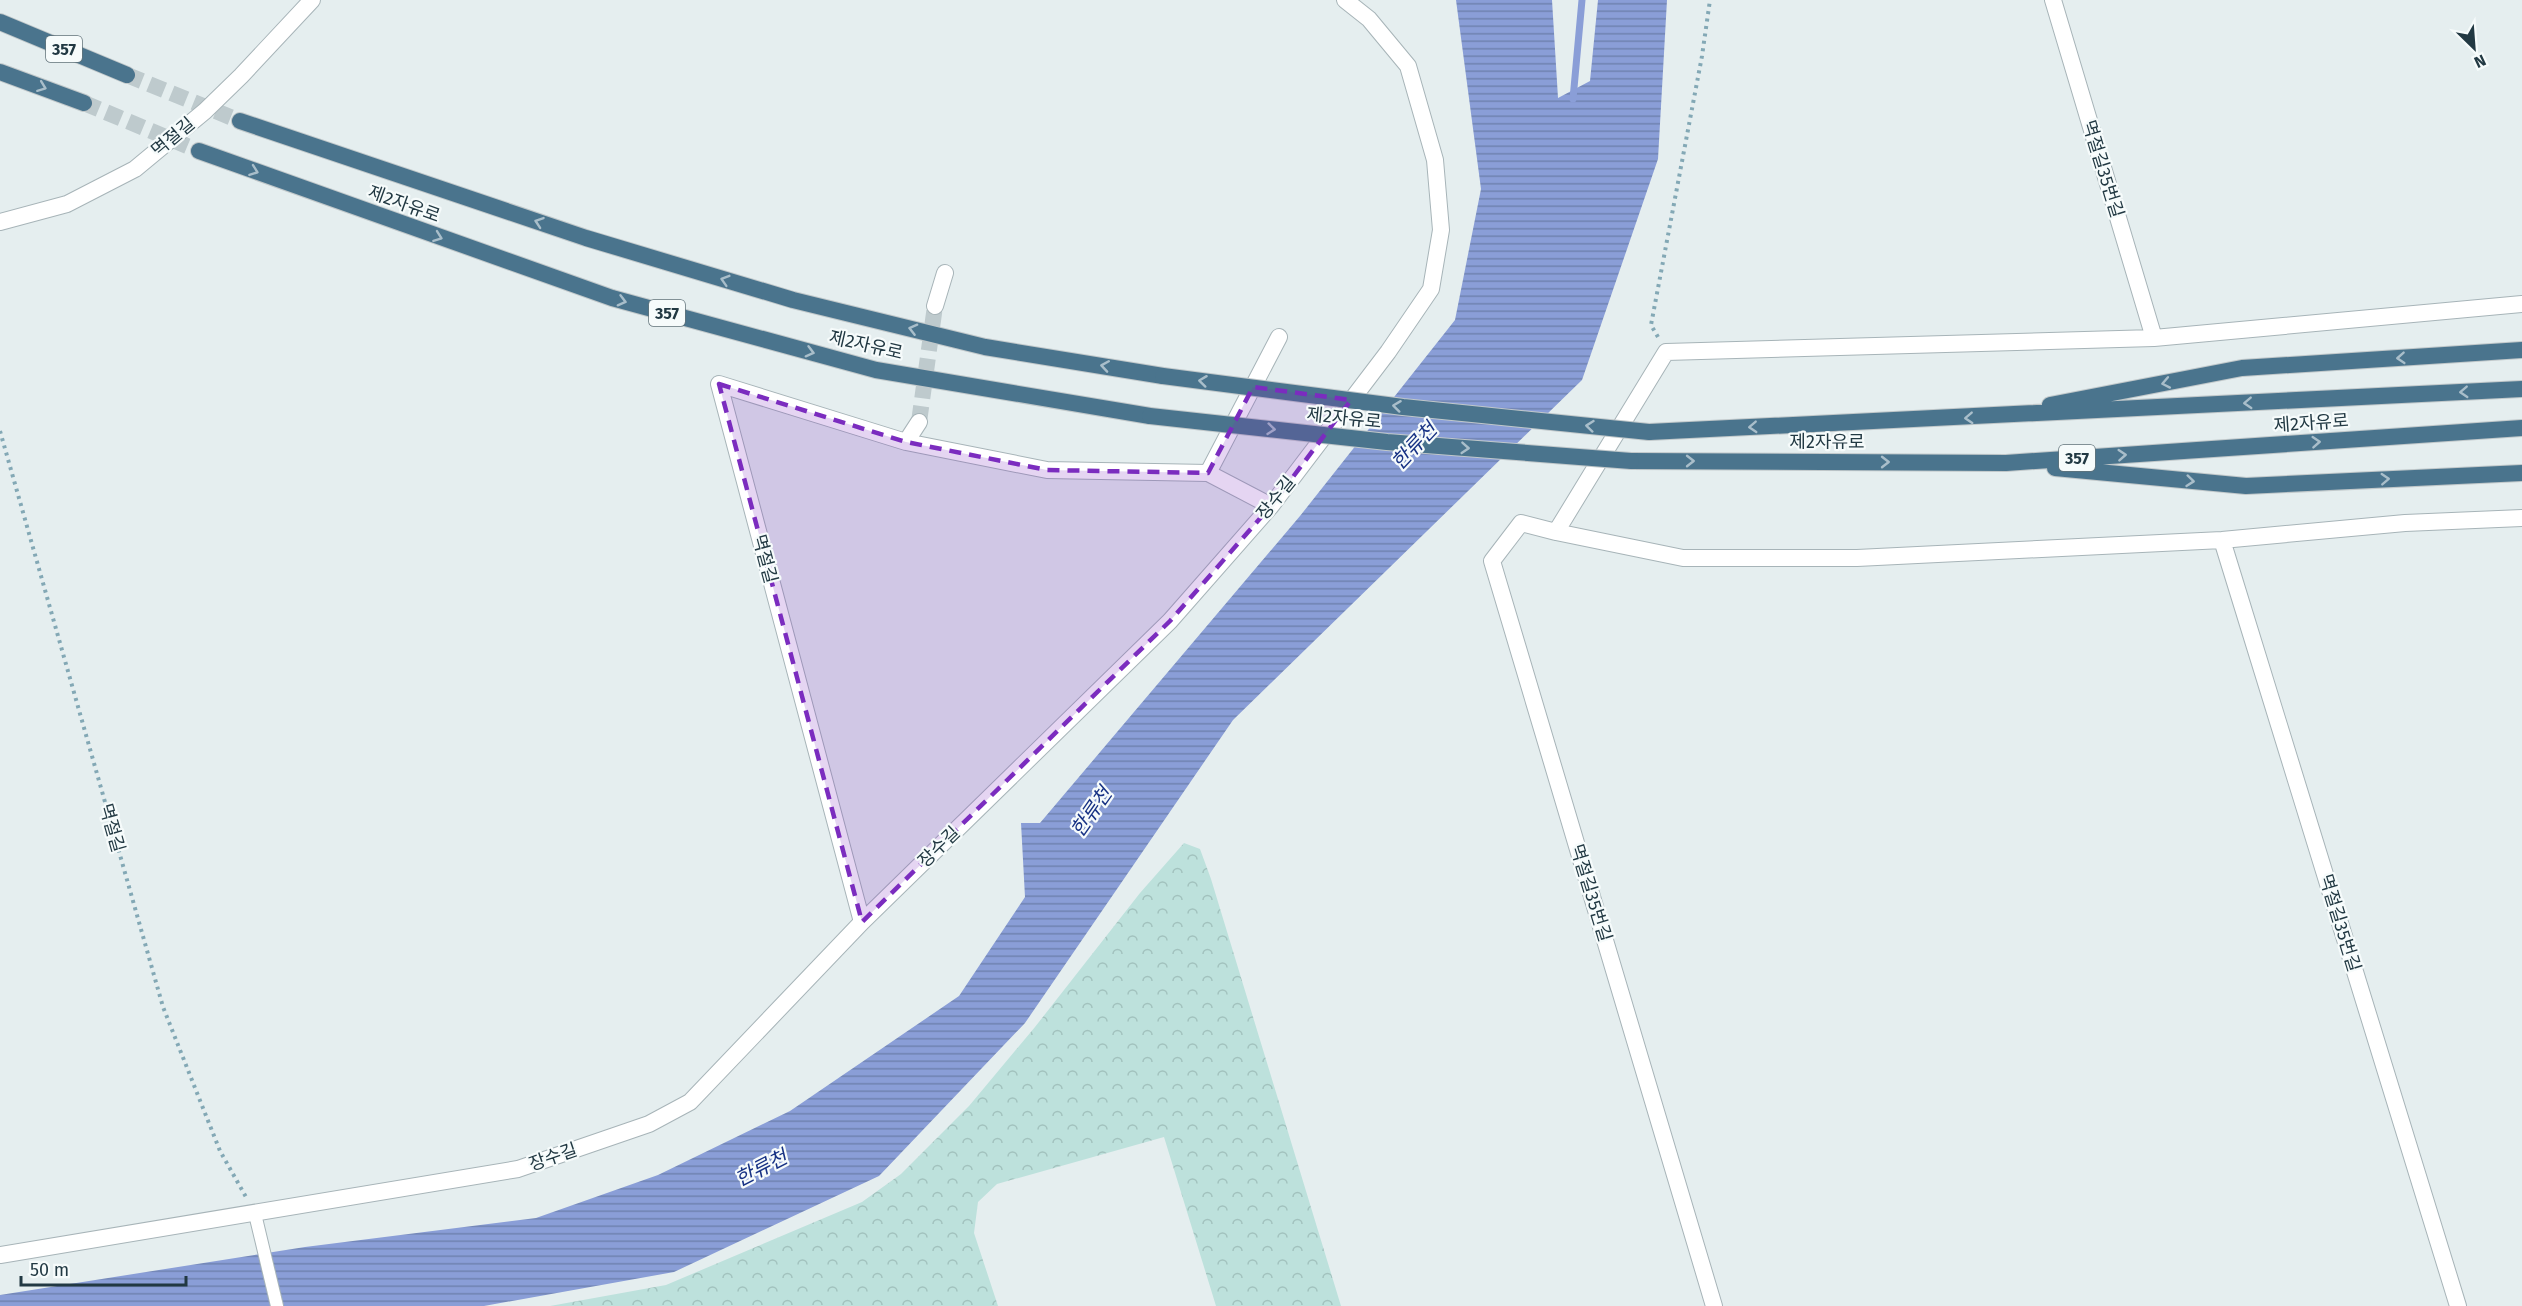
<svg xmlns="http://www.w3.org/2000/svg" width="2522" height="1306" viewBox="0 0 2522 1306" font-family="'Fira Sans','Noto Sans KR',sans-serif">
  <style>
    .forest { fill: url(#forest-crowns) }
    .water { fill: url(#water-rules) }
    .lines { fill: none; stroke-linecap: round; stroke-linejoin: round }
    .stream { stroke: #8a9ed7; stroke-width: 7 }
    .minor-tunnel { stroke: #becacd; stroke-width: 16; stroke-dasharray: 16 8; stroke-linecap: butt }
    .trunk-tunnel { stroke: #becacd; stroke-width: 16; stroke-dasharray: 16 8; stroke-linecap: butt }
    .service-casing { stroke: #a7b4b8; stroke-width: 14 }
    .minor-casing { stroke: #a7b4b8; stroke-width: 18 }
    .tertiary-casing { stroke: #a7b4b8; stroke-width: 18 }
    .trunk-casing { stroke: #c1c8ca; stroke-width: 18 }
    .path { stroke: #83a8b5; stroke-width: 4; stroke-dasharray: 3 4.5; stroke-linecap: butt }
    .service { stroke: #fff; stroke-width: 12 }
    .minor { stroke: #fff; stroke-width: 16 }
    .tertiary { stroke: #fff; stroke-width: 16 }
    .trunk { stroke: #4a748d; stroke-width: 16 }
    .trunk-bridge-casing { stroke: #c1c8ca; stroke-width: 18; stroke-linecap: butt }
    .trunk-bridge { stroke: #4a748d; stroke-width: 16 }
    .oneway { stroke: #a9beca }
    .marked { fill: #7b2cbf; fill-opacity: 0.2; stroke: #7b2cbf; stroke-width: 4.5; stroke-dasharray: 12 8; stroke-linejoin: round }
    .labels { text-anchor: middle; stroke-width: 4.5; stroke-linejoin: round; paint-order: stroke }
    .shield { fill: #f6fbfb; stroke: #62737a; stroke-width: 1.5 }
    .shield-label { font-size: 16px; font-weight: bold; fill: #223943 }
    .street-label { font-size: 18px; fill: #223943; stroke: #f6fbfb }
    .water-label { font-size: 20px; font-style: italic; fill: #173284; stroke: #f6fbfb }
  </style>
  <defs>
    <pattern id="forest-crowns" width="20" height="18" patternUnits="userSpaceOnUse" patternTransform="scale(1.5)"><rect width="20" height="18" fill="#bde1dc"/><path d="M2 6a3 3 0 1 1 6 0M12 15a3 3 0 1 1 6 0" fill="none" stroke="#a2c2be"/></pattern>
    <pattern id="water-rules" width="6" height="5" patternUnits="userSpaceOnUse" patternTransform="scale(1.5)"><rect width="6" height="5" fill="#8a9ed7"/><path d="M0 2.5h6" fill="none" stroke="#7082b0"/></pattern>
  </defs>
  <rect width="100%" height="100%" fill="#e5eeef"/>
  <path class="forest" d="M1184,843l16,6 11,30 130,427h-125l-52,-169 -167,47 -19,18 -4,31 24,73h-448l116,-21 196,-83 39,-28 68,-68 66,-79 105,-134z"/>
  <path class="water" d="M1456,0h96l6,98 32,-17 8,-81h69l-9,159 -76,221 -349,340 -208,303 -146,153 -205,96 -190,34h-484v-11l305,-48 231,-29 122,-43 132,-64 169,-115 66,-99 -4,-74h19l260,-307 155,-196 26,-131z"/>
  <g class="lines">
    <path class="stream" d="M1573,99l9,-99"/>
    <path class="minor-tunnel" d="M919,422l16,-116"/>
    <path class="trunk-tunnel" d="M127,75l113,46
      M84,103l115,48"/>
    <defs>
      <path id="service" d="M255,1214l22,92"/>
      <path id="minor" d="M2053,0l101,338
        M2522,304l-368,34 -488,14 -110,180 127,26h174l365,-18 183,-17 117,-5
        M935,306l10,-33
        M906,442l13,-20
        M1208,473l71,-136
        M1556,532l-35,-9 -29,38 222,745
        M2222,540l236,766
        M862,922l-143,-538 187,58 141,28 161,3 63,33
        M0,1255l518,-86 131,-45 41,-22 172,-180 308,-301 101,-115 117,-154 43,-63 10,-59 -6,-70 -27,-94 -39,-47 -24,-19"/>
      <path id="tertiary" d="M0,222l67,-18 68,-35 70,-58 36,-35 71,-76"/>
      <path id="trunk" d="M0,22l127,53
        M0,72l84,31
        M240,121l346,117 207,62 192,47 178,29
        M199,151l413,147 264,72 274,46
        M2050,405l192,-37 280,-18
        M1649,432l873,-43
        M1631,461l375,2 516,-35
        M2055,468l191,18 276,-13"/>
    </defs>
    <use href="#service" class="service-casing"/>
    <use href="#minor" class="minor-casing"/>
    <use href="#tertiary" class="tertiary-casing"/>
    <use href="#trunk" class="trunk-casing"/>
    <path class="path" d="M1658,337l-7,-12 51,-269 8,-56
      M0,431l163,576 57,144 26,46"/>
    <use href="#service" class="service"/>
    <use href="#minor" class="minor"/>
    <use href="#tertiary" class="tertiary"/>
    <use href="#trunk" class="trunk"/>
    <defs>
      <path id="trunk-bridge" d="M1163,376l240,31 246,25
        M1150,416l237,26 244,19"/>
    </defs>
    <use href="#trunk-bridge" class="trunk-bridge-casing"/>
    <use href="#trunk-bridge" class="trunk-bridge"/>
  </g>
  <defs><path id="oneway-chevron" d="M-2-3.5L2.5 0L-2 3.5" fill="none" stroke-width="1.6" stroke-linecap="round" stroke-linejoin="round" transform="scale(1.5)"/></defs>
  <g class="oneway">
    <use href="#oneway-chevron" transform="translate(42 87) rotate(21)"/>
    <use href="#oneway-chevron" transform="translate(254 171) rotate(20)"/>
    <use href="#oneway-chevron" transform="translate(539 222) rotate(-161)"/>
    <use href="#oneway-chevron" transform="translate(438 237) rotate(20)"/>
    <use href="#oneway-chevron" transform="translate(725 280) rotate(-163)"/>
    <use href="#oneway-chevron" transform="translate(622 301) rotate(15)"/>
    <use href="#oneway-chevron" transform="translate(913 329) rotate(-166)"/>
    <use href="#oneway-chevron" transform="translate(810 352) rotate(15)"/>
    <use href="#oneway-chevron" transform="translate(2401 358) rotate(176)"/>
    <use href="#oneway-chevron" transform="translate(1105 366) rotate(-171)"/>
    <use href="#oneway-chevron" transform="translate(1203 381) rotate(-173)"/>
    <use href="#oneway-chevron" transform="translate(2166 383) rotate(169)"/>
    <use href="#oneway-chevron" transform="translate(2464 392) rotate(177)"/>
    <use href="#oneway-chevron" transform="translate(2248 403) rotate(177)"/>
    <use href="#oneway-chevron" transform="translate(1397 406) rotate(-173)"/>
    <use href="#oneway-chevron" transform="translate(1969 418) rotate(177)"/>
    <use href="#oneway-chevron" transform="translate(1590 426) rotate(-174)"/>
    <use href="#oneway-chevron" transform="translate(1753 427) rotate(177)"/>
    <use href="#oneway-chevron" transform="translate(1271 429) rotate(6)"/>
    <use href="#oneway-chevron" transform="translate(2316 442) rotate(-4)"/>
    <use href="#oneway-chevron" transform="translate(1465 448) rotate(4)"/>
    <use href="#oneway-chevron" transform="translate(2122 455) rotate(-4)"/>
    <use href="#oneway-chevron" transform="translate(1690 461)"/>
    <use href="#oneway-chevron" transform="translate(1885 462)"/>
    <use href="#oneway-chevron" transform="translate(2385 479) rotate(-3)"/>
    <use href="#oneway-chevron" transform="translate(2190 481) rotate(6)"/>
  </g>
  <path class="marked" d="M719,384l187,58 141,28 161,3 45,-86 98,13 -80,106 -101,115 -308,301z"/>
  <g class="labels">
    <g class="shield">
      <rect x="46" y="36" width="36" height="26" rx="4.5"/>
      <rect x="649" y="300" width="36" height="26" rx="4.5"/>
      <rect x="2059" y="445" width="36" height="26" rx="4.5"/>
    </g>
    <g class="shield-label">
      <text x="64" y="55">357</text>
      <text x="667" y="319">357</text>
      <text x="2077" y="464">357</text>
    </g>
    <g class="street-label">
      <text transform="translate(173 137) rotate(-40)" y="6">멱절길</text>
      <text transform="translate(2103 169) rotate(73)" y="6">멱절길35번길</text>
      <text transform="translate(404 204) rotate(20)" y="6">제2자유로</text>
      <text transform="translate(866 345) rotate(13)" y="6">제2자유로</text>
      <text transform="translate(1344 418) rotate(6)" y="6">제2자유로</text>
      <text transform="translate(2311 423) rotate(-4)" y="6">제2자유로</text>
      <text x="1827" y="448">제2자유로</text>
      <text transform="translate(1276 498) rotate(-51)" y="6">장수길</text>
      <text transform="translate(765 559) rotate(75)" y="6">멱절길</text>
      <text transform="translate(112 828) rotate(74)" y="6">멱절길</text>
      <text transform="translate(939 847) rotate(-44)" y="6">장수길</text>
      <text transform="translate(1591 893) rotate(73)" y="6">멱절길35번길</text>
      <text transform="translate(2340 923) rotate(73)" y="6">멱절길35번길</text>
      <text transform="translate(553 1157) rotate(-19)" y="6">장수길</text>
    </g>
    <g class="water-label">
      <text transform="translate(1414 446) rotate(-47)" y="7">한류천</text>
      <text transform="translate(1091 812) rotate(-55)" y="7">한류천</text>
      <text transform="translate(761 1168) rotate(-27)" y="7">한류천</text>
    </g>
  </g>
  <g transform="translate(2474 48) rotate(155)" stroke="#f6fbfb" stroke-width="4.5" paint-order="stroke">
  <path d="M0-4.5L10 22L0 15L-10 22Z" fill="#223943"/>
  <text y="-9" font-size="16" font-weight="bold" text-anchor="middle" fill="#223943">N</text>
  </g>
  <path d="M21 1276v9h165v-9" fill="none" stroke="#223943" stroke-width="3"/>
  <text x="30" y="1276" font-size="18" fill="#223943" stroke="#f6fbfb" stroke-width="4.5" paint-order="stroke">50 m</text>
</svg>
